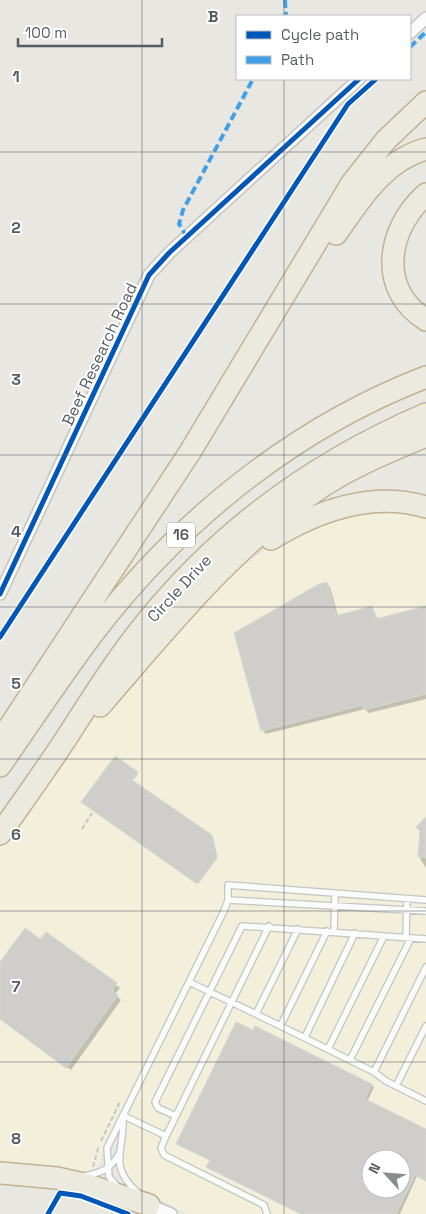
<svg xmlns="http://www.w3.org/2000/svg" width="426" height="1214" viewBox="0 0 426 1214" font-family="'Space Grotesk',sans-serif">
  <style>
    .commercial { fill: #f2efda; fill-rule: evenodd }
    .shadow { fill: #0003; fill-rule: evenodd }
    .building { fill: #cfcecb; stroke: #d7d6d2; fill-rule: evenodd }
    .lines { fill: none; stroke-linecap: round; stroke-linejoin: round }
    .lane-casing { stroke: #c4c4c3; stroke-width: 8 }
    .street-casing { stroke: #c4c4c3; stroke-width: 14 }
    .highway-casing { stroke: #bdb492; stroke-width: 24 }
    .path { stroke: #c4c8c6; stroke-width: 2; stroke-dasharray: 5 2.5; stroke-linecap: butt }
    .lane { stroke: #fcfbfb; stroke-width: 5.5 }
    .street { stroke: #fcfbfb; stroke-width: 11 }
    .highway { stroke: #eceadf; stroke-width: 21 }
    .quiet { stroke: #42a1e6; stroke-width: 4; stroke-dasharray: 8 4; stroke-linecap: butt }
    .cycleway-casing { stroke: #fff; stroke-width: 8 }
    .cycleway { stroke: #0057b8; stroke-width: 5 }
    .grid { fill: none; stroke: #585b60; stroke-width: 1; stroke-opacity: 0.55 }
    .labels { text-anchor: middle; stroke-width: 4; stroke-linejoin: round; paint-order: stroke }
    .shield { fill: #fff; stroke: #8a8c90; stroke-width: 1 }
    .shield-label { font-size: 15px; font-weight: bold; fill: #585b60 }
    .street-label { font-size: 16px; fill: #585b60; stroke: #fff }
    .grid-label { font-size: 16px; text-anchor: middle; font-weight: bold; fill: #585b60; stroke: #fff; stroke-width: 4; stroke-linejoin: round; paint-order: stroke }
  </style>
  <rect width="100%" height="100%" fill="#e8e7e2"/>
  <path class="commercial" d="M349,509l77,1v704h-239l-56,-31 -7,-16v-27l-16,-5 -8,27 -6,8 -5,1 -89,-3v-321l59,-85 61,-77 104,-106 60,-42zM371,1159h30v30h-30z"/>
  <path class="shadow" d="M326,584l4,3 8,29 34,-9 6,13 48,-13v92l-57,14 -4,-4 -99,25 -4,-4z
    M115,757l23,17 -6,7 80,57 5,20 -19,26 -115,-82z
    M426,824v44l-7,-11z
    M46,934l74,54 -5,6 6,6 -50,70 -71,-51v-55l40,-23z
    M256,1028l116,57 2,2 -7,15 59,29v50l-9,-5 -17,38h-99l-91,-45 -2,-2 3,-6 -33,-17zM371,1159h30v30h-30z"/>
  <path class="building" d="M327,582l9,34 36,-10 4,13 50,-13v88l-62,16 -1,-5 -102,26 -27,-98 85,-49z
    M115,756l23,16 -6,8 80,55 5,21 -20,28 -116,-82z
    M426,817v41l-8,-1 2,-26 -4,-4z
    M25,928l15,11 6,-7 71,51 -5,7 6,5 -52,73 -66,-49v-57z
    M236,1022l17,8 2,-4 117,58 -7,15 61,30v52l-11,-6 -19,39h-95l-95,-47 4,-7 -34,-16zM371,1159h30v30h-30z"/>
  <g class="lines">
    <defs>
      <path id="lane" d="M228,900l198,11
        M298,929l-42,85 118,58 12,9 40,20
        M334,932l1,-39
        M406,937l1,-38
        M189,982l67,32
        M281,1025l46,-94
        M305,1037l50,-104
        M328,1049l56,-113
        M350,1060l61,-122
        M374,1072l52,-105
        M396,1086l30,-60
        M124,1116l42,20 103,-210
        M176,1116l-18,-8 -3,-6 87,-176 184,13
        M123,1119c1,33 -15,46 14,73
        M166,1136l-5,12 3,7 100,50 3,9
        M84,1176c17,-3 27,-7 35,-22
        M117,1186l-8,-9 -2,-29 117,-237 4,-11v-15l198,15"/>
      <path id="street" d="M410,33l16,-15
        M0,594l149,-319 20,-22 190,-174
        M149,1205l22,9"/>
      <path id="highway" d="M426,194c-39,35 -49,95 0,126
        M336,234c24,-34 48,-74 90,-85
        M271,539c46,-28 101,-48 155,-32
        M100,706c66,-76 130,-157 214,-214 34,-24 74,-40 112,-56
        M0,741l190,-289 162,-269 34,-43 40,-38
        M0,766c31,-45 61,-90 94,-134 86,-112 200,-204 332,-255
        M0,834c23,-33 47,-66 69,-100 25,-39 50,-79 80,-115 74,-91 170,-159 277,-205
        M0,1173l57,5 31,7 61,20"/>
    </defs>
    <use href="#lane" class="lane-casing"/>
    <use href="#street" class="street-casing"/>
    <use href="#highway" class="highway-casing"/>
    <path class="path" d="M82,829l10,-16
      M101,1141l19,-39
      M93,1167l6,-22"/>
    <use href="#lane" class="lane"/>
    <use href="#street" class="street"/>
    <use href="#highway" class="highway"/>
    <path class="quiet" d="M285,0l1,16
      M410,47l16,-15
      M187,237l-8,-13 4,-14 70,-131"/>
    <defs>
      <path id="cycleway" d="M0,594l149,-319 20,-22 190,-174
        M0,637l348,-533 28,-25
        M48,1214l12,-21 21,3 47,18"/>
    </defs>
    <use href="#cycleway" class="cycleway-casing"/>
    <use href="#cycleway" class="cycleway"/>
  </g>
  <path class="grid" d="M142,0v1214M284,0v16M284,79v1135M0,152h426M0,304h426M0,455h426M0,607h426M0,759h426M0,911h426M0,1062h426"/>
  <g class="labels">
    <rect class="shield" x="167" y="522.5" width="28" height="25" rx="4"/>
    <g class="shield-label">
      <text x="181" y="540">16</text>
    </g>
    <g class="street-label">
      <text transform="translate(99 354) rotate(-65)" y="6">Beef Research Road</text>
      <text transform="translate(179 588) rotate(-47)" y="6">Circle Drive</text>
    </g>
  </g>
  <g class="grid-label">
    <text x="213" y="22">B</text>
    <text x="16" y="82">1</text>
    <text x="16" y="233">2</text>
    <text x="16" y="385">3</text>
    <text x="16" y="537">4</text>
    <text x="16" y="689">5</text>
    <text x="16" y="840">6</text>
    <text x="16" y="992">7</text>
    <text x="16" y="1144">8</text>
  </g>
  <rect x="236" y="15" width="175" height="65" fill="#ffffff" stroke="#bcbdbf"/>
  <rect x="246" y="31" width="25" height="8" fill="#0057b8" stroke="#bcbdbf"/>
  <text x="281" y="40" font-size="15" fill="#585b60">Cycle path</text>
  <rect x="246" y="56" width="25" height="8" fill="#42a1e6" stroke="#bcbdbf"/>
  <text x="281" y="65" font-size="15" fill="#585b60">Path</text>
  <g transform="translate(386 1174) rotate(296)"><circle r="24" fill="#ffffff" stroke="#bcbdbf"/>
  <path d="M0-4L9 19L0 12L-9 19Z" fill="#8a8c8e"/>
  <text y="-8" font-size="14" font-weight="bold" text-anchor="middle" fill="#585b60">N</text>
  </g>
  <path d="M18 38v8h144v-8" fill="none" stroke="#585b60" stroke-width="2.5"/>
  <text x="25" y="38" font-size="15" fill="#585b60" stroke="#ffffff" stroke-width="4" paint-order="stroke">100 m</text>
</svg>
